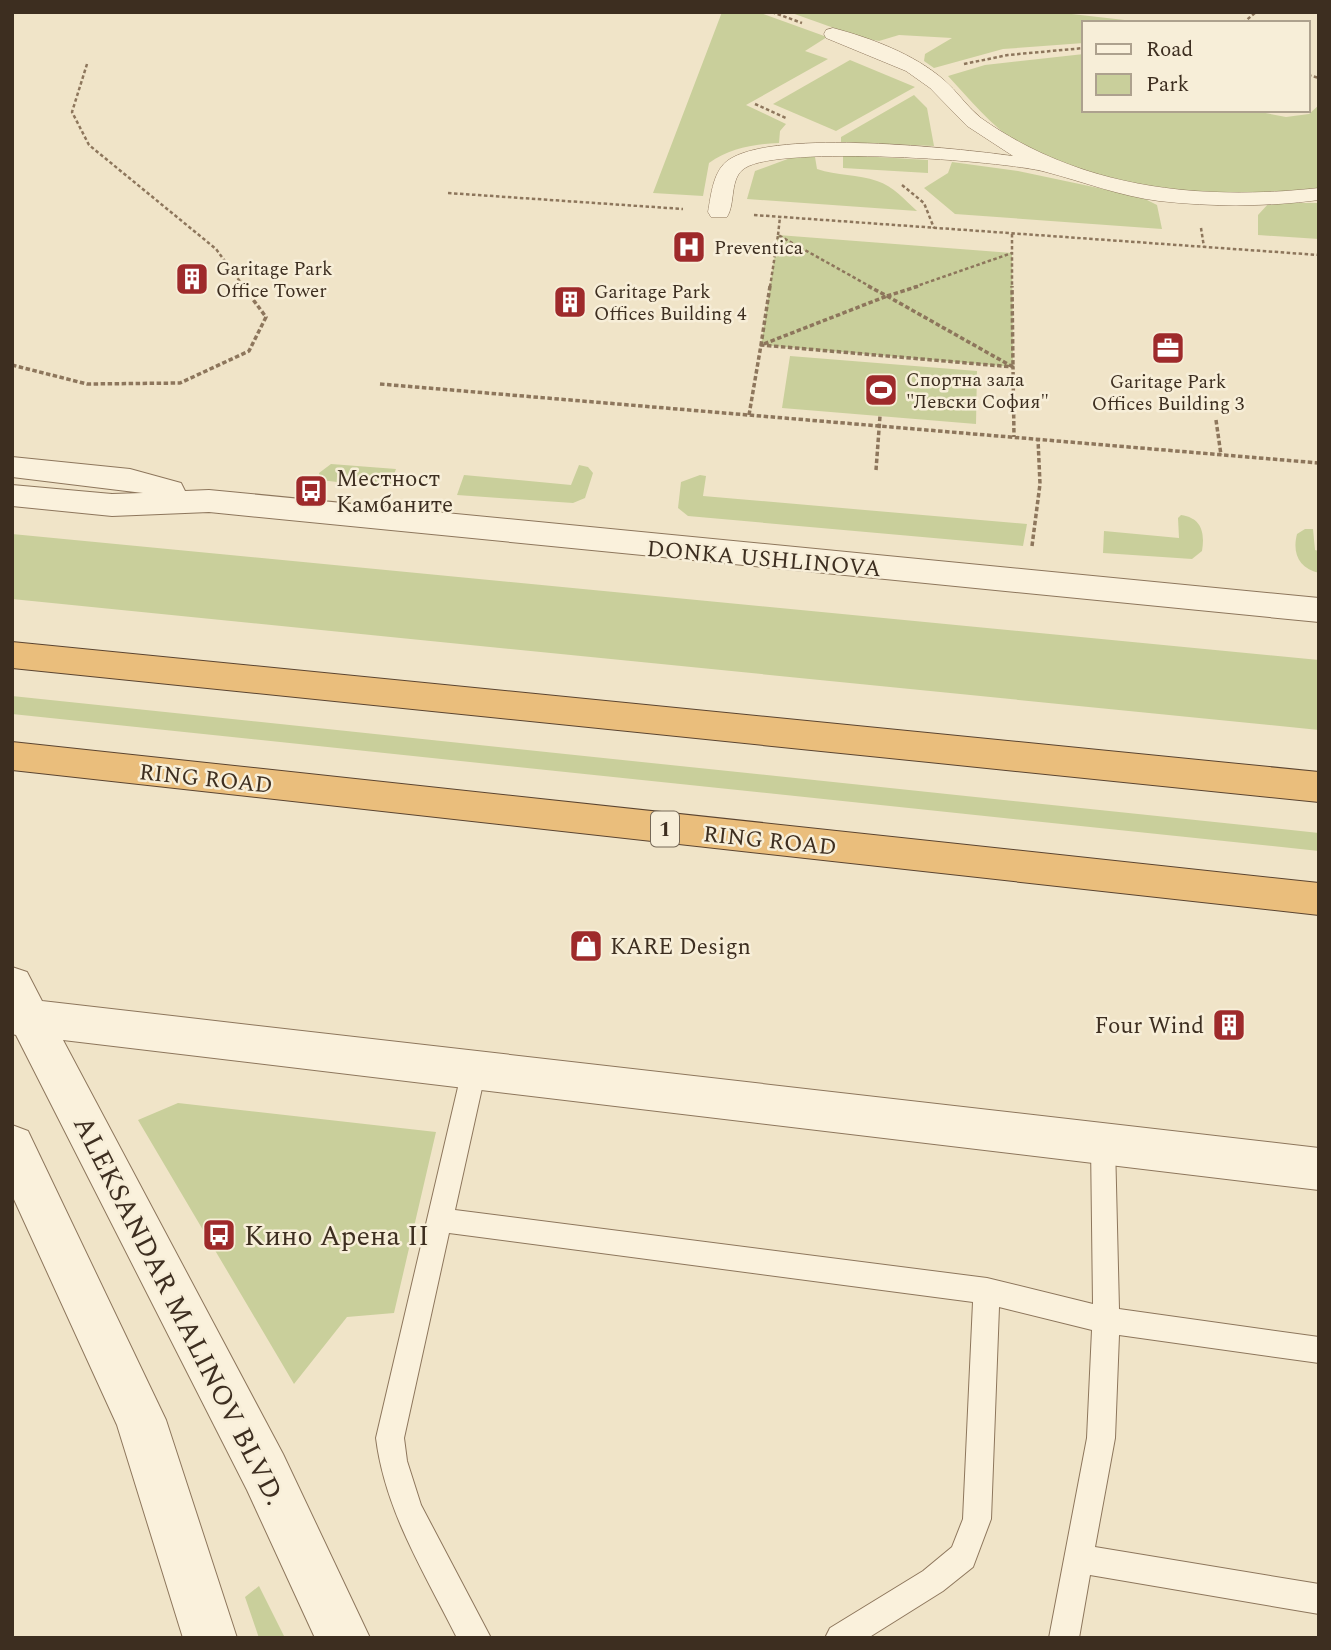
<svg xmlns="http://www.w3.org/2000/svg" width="1331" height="1650" viewBox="0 0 1331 1650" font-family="Spectral,serif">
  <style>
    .green { fill: #c9cf9b }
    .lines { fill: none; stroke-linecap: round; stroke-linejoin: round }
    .service-casing { stroke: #8d765c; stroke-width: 2 }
    .pedestrian-casing { stroke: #8d765c; stroke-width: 1 }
    .minor-casing { stroke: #8d765c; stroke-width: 2 }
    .trunk-casing { stroke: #5b4430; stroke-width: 2 }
    .path-far1 { stroke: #8d765c; stroke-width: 2.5; stroke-dasharray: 3.5 2.5; stroke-linecap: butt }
    .path { stroke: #8d765c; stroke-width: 3.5; stroke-dasharray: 4.5 2.5; stroke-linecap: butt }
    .service { fill: #faf1dc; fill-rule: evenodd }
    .pedestrian { fill: #faf1dc; fill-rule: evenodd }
    .minor { fill: #faf1dc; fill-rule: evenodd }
    .trunk { fill: #eabe7c; fill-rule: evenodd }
    .labels { text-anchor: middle; stroke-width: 5; stroke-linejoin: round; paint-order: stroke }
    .far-poi-label { font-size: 19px; fill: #3d2e20; stroke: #f7eed8; text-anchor: start }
    .shield { fill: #f7eed8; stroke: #756857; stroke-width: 2 }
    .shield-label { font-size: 21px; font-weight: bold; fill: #3d2e20 }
    .poi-label { font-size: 23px; fill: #3d2e20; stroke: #f7eed8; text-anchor: start }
    .street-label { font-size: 23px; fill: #3d2e20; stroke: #f7eed8 }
    .near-poi-label { font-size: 28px; fill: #3d2e20; stroke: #f7eed8; text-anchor: start }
    .near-street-label { font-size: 28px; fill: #3d2e20; stroke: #f7eed8 }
  </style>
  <rect width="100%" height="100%" fill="#f0e4c8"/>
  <path class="green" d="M722,12h36l69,25 -22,14 23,8 -82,46 40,19 -6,7 -1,12c-25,1 -49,5 -70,20l-6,33 -50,-3z
    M789,12h265l97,11h-67v20l-81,6 -69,19 -10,-7 1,-7 27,-16 -53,-3 -20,6 -17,-3z
    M1084,54v56h166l36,7 23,-3 10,-9v84c-80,15 -233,-1 -302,-46 -26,-18 -47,-43 -69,-67l37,-11z
    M850,60l65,27 -79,44 -63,-27z
    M914,95l13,13 7,38 -93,-4v-5z
    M843,155l85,5v13l-85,-5z
    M793,157h22l2,12c20,7 41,5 60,12 16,5 28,19 40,30l-170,-12 8,-28z
    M952,162l66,9 123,26 16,8 5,24 -207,-15 -31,-26 24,-15z
    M1269,203h50v36l-61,-4v-20z
    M778,235l234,18 1,114 -252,-22z
    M790,356l187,15 -1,53 -194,-16z
    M331,464l65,5 -7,19 -69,-8 -1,-7z
    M579,465l9,2 5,6 -8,25 -12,5 -116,-8 7,-20 107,10z
    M700,475l6,1 -3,20 324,28 -4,22 -335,-30 -10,-8 3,-26z
    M1181,515c21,3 24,18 21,36l-10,8 -89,-6 1,-22 75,7 -1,-20z
    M1305,529h8l2,21 4,1v22c-20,-5 -27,-19 -22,-39z
    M12,534l1307,126v70l-1307,-131z
    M12,696l1307,137v18l-1307,-137z
    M178,1103l258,29 -42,181 -47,4 -53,67 -156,-264z
    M259,1586l26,52h-26l-14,-41z"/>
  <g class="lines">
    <defs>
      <path id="service" d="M474,1060l8,3 4,7 -31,140 532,68 106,26 -2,-160 3,-8 9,-3 9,3 3,8 4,165 200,28v26l-200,-28 -4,103 -20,109 224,37v30l-229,-39 -11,63h-30l38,-200 5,-108 -93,-23 -8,212 -18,48 -30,24 -75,47h-43l5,-10 93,-57 29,-24 11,-28 10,-217 -524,-69 -45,205 3,23 14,44 70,133h-34c-32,-64 -72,-127 -81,-200l86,-368 4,-7z"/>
      <path id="pedestrian" d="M833,28c38,10 81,26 111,52 13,11 23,27 37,38 100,71 219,83 338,70v12c-54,7 -106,7 -160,1 -39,-5 -75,-19 -113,-29 -44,-12 -266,-27 -301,-4 -16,10 -9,35 -18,49h-16l-3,-5c3,-17 5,-43 22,-53 48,-30 225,-11 283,-3l-46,-30 -37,-38 -24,-17 -80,-33 -2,-4 2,-4z"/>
      <path id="minor" d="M12,457l118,12 51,14 4,8 24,-1 1110,108v24l-1110,-110 -97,4 -100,-10v-21l100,9 31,-1 -131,-16z
        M12,967l15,5 15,29 1277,147v42l-1256,-150 220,414 87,184h-55l-68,-148 -231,-455 -4,-1z
        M12,1125l16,6 138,289 71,218h-54l-66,-213 -105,-230z"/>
      <path id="trunk" d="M12,642l1307,130v30l-1307,-134z
        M12,742l1307,141v32l-1307,-145z"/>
    </defs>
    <use href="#service" class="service-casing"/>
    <use href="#pedestrian" class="pedestrian-casing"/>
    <use href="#minor" class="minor-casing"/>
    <use href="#trunk" class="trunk-casing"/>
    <path class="path-far1" d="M772,12l30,11
      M1243,23l13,-11
      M87,64l-15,48 17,33 127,104 28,38
      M964,64l44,-9 76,-7
      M1308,75l11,3
      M755,104l31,14
      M902,185l22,18 10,25
      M448,193l235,16
      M754,215l565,40
      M1201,228l3,19
      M1012,234v19
      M778,235l2,-18
      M770,287l8,-52 93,52
      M914,287l98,-34v34"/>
    <path class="path" d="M770,286l-9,59 126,-49
      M868,286l19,10
      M887,296l126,71 -1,-81
      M887,296l32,-10
      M12,365l75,19 93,-1 69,-32 17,-34 -23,-31
      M380,384l939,79
      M749,415l12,-70 252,22 1,70
      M1216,420l5,35
      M876,470l4,-54
      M1032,546l8,-62 -2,-45"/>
    <use href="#service" class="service"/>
    <use href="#pedestrian" class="pedestrian"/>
    <use href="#minor" class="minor"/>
    <use href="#trunk" class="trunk"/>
  </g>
  <defs>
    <symbol id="hospital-square" viewBox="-11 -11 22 22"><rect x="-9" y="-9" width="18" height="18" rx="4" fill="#9e2a2b" stroke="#f7eed8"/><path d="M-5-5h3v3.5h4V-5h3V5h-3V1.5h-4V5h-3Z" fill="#fff"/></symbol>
    <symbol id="building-square" viewBox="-11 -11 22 22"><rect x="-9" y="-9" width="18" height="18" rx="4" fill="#9e2a2b" stroke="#f7eed8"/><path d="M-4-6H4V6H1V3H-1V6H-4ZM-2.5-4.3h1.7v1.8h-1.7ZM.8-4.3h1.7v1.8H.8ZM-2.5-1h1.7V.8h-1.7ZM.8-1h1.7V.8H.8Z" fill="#fff"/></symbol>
    <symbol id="office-square" viewBox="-11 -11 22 22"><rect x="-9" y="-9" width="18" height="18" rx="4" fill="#9e2a2b" stroke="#f7eed8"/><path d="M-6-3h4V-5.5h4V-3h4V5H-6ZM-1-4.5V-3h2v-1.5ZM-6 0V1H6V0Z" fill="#fff"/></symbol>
    <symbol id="stadium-square" viewBox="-11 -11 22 22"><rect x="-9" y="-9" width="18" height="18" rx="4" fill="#9e2a2b" stroke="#f7eed8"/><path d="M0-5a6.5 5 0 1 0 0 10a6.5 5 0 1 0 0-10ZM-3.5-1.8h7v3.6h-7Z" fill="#fff"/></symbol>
    <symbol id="bus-square" viewBox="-11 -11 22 22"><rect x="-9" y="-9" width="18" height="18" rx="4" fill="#9e2a2b" stroke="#f7eed8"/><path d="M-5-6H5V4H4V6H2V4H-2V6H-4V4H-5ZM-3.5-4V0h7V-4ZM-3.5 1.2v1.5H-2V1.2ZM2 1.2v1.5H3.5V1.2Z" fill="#fff"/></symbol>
    <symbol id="shop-square" viewBox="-11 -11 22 22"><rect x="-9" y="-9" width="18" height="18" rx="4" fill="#9e2a2b" stroke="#f7eed8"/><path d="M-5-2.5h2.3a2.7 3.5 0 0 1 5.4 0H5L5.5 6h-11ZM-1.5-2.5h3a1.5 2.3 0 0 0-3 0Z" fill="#fff"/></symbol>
  </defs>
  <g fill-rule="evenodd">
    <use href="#hospital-square" x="670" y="228" width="38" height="38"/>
    <use href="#building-square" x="173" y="260" width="38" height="38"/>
    <use href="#building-square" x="551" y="283" width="38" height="38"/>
    <use href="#office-square" x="1149" y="329" width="38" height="38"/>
    <use href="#stadium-square" x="862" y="371" width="38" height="38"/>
    <use href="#bus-square" x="292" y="472" width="38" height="38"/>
    <use href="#shop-square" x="567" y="927" width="38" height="38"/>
    <use href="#building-square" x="1210" y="1006" width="38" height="38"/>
    <use href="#bus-square" x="200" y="1216" width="38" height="38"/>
  </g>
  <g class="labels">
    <g class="far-poi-label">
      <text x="714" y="254">Preventica</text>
      <text x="216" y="275">Garitage Park<tspan x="216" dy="22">Office Tower</tspan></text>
      <text x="594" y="298">Garitage Park<tspan x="594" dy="22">Offices Building 4</tspan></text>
      <text x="906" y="386">Спортна зала<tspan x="906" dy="22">"Левски София"</tspan></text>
      <text x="1168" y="388" text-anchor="middle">Garitage Park<tspan x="1168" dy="22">Offices Building 3</tspan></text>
    </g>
    <rect class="shield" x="651" y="811.5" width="28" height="35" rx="5"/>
    <g class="shield-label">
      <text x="665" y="836">1</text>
    </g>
    <g class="poi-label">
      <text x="336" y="486">Местност<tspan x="336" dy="26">Камбаните</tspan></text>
      <text x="610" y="954">KARE Design</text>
      <text x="1204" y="1033" text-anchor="end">Four Wind</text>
    </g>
    <g class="street-label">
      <text transform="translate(764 558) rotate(5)" y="8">DONKA USHLINOVA</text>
      <text transform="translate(206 778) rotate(6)" y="8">RING ROAD</text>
      <text transform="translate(770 840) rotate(6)" y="8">RING ROAD</text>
    </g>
    <g class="near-poi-label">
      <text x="244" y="1245">Кино Арена II</text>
    </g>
    <g class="near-street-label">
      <text transform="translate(180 1310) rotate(63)" y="10">ALEKSANDAR MALINOV BLVD.</text>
    </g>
  </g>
  <rect width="1331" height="1650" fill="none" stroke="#3d2e20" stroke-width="28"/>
  <rect x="1082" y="21" width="228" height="91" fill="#f7eed8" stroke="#ada18e" stroke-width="2"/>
  <rect x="1096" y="44" width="35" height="10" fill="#faf1dc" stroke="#ada18e" stroke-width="2"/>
  <text x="1146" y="56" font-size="21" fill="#3d2e20">Road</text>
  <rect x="1096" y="74" width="35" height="21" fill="#c9cf9b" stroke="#ada18e" stroke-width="2"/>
  <text x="1146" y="91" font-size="21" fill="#3d2e20">Park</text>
</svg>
